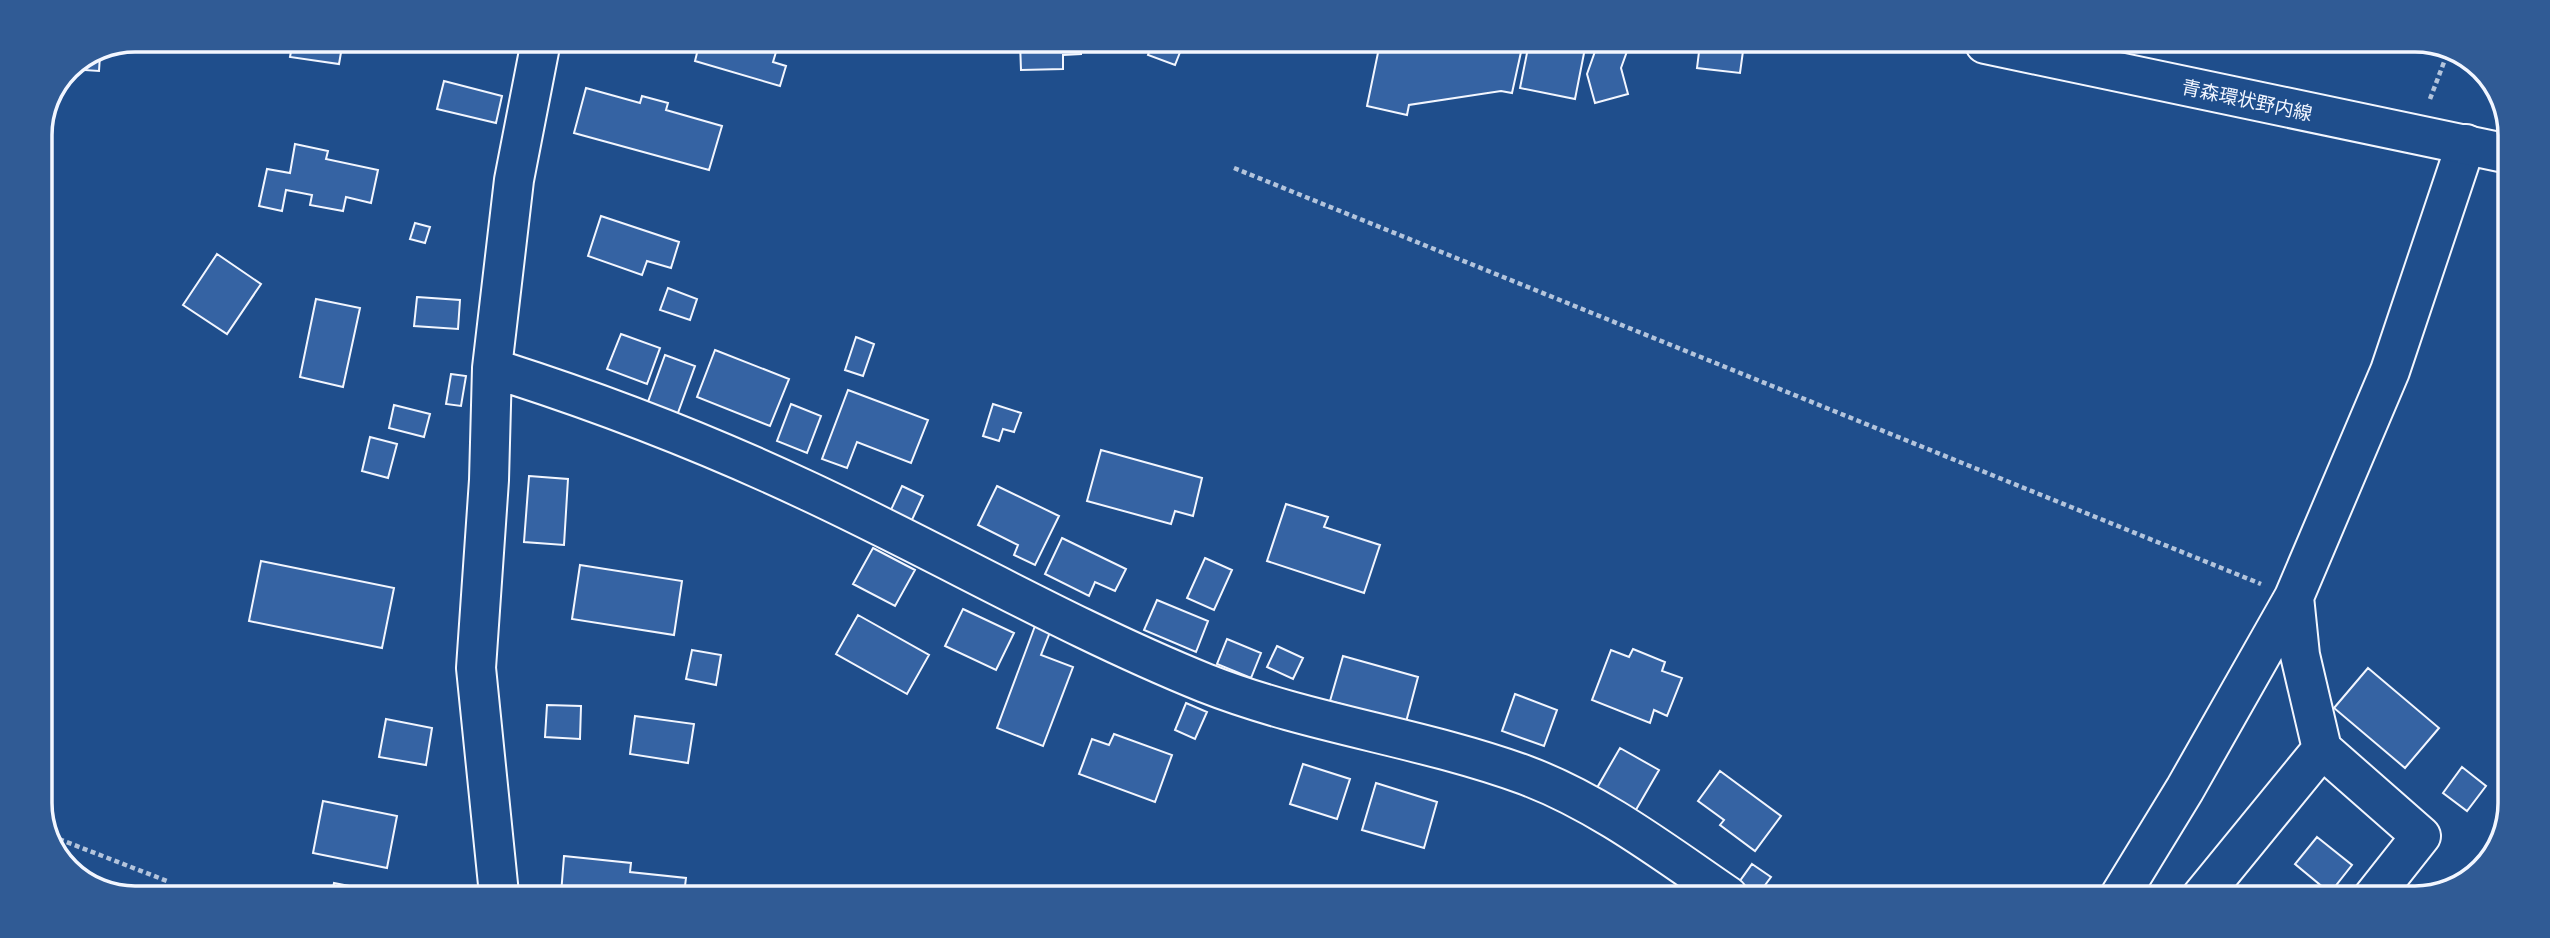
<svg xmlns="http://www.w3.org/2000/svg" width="2550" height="938" viewBox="0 0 2550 938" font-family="Cabin,'Noto Sans JP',sans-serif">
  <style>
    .building { fill: #3563a3; stroke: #f2f6ff; stroke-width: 2 }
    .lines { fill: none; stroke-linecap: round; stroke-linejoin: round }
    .minor-casing { stroke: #f2f6ff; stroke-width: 42 }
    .major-casing { stroke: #f2f6ff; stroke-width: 42 }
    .path { stroke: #b3c4dc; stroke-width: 4.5; stroke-dasharray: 5 3.5; stroke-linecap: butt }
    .minor { stroke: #1f4e8c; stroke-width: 38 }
    .major { stroke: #1f4e8c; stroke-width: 38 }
    .labels { text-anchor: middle; stroke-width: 5; stroke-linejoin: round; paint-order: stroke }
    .street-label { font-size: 19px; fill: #f2f6ff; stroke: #1f4e8c }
    .rim { fill: none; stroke: #f2f6ff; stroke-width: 3.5 }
  </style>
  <rect width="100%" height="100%" fill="#1f4e8c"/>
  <path class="building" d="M293,41h50l-4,23 -49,-7z
    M673,41l106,1 -6,20 13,4 -6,20 -85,-25 3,-12z
    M1020,42h61v12l-18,1v14l-42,1z
    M1153,42h31l-9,23 -27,-10z
    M1380,43h143l-11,50 -11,-2 -92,14 -2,10 -40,-9z
    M1529,43h57l-11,56 -55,-11z
    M1598,43h32l-9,25 7,26 -33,9 -8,-29z
    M1700,44h44l-4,29 -43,-5z
    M100,55l-1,16 -31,-2 1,-1z
    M444,81l58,15 -6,27 -59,-14z
    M586,88l54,15 2,-7 26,7 -2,7 56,16 -13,44 -135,-37z
    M295,144l33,7 -2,8 52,11 -7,33 -25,-6 -3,14 -33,-6 2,-10 -26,-5 -4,21 -23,-5 8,-37 23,4z
    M601,216l78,26 -8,26 -24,-7 -5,14 -54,-19z
    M415,223l15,4 -5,16 -15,-4z
    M217,254l44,30 -34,50 -44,-29z
    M668,288l29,11 -7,21 -30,-10z
    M417,297l43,3 -2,29 -44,-3z
    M316,299l44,9 -17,79 -43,-10z
    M621,334l39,14 -13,36 -40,-15z
    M856,337l18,7 -11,32 -18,-6z
    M715,350l74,29 -19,47 -73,-29z
    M665,355l30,11 -20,55 -30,-11z
    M451,374l15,2 -5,30 -15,-2z
    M848,390l80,30 -17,43 -54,-21 -10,26 -25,-9z
    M791,404l30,12 -14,37 -30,-12z
    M993,404l28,9 -7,19 -11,-3 -4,12 -16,-5z
    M394,405l36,9 -6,23 -35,-9z
    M370,437l27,7 -9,34 -26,-7z
    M1101,450l101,28 -9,38 -18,-5 -4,13 -84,-23z
    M529,476l39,3 -4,66 -40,-3z
    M902,486l21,10 -12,26 -21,-10z
    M997,486l62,30 -24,49 -21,-10 4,-10 -40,-20z
    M1286,504l42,13 -4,10 56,18 -16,48 -97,-32z
    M1062,538l64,31 -11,22 -20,-9 -6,14 -44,-22z
    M873,548l42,22 -20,36 -42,-22z
    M1205,558l27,12 -18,40 -27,-12z
    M261,561l133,27 -12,60 -133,-27z
    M580,565l102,16 -8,54 -102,-16z
    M1157,600l51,21 -12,31 -52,-22z
    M963,609l51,24 -18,37 -51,-24z
    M858,615l71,40 -22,39 -71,-40z
    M1035,626l15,6 -9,23 32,12 -30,79 -46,-18z
    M1227,639l34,14 -10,25 -34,-14z
    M1277,646l26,12 -10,21 -26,-12z
    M1633,649l32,13 -3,9 20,7 -15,38 -13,-6 -4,13 -58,-23 19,-50 18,7z
    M692,650l29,5 -5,30 -30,-6z
    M1343,656l75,21 -12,45 -76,-21z
    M2368,668l71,60 -34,40 -71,-60z
    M1515,694l42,16 -13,36 -42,-15z
    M1186,703l21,9 -12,27 -20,-9z
    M547,705l34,1 -1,33 -35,-2z
    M635,716l59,8 -6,39 -58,-9z
    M386,719l46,9 -6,37 -47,-8z
    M1114,734l58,21 -17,47 -76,-28 13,-35 17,6z
    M1620,748l39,22 -26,45 -39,-22z
    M1303,764l47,15 -13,40 -47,-15z
    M2462,767l24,19 -19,25 -24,-18z
    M1720,771l61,45 -26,35 -35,-26 4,-5 -26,-19z
    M1376,783l61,19 -13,46 -62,-18z
    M323,801l74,15 -10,52 -74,-15z
    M2317,837l35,28 -22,28 -35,-29z
    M564,856l67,7 -1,9 56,6 -2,16h-123z
    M2479,856l6,4 -13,18 -17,6z
    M1752,864l19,13 -14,19 -20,-11z
    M334,883l51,10h-53z"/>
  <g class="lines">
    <defs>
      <path id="minor" d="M492,368c108,34 214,75 316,123 133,62 261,137 397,192 104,41 216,54 320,92 73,27 140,78 203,121
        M2322,749l99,87 -49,62
        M499,894l-23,-226 13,-188 3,-112 22,-188 27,-139
        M2119,897l66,-108 109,-192 96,-226 76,-227
        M2201,897l121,-148 -22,-94 -6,-58"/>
      <path id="major" d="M1985,44l524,110"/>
    </defs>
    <use href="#minor" class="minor-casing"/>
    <use href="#major" class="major-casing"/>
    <path class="path" d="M2430,99l19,-50
      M1234,168l1027,416
      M51,836l116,45"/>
    <use href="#minor" class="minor"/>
    <use href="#major" class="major"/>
  </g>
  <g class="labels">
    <g class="street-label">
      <text transform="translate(2247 100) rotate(12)" y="7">青森環状野内線</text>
    </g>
  </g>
  <path d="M0 0H2550V938H0ZM135 52H2415A83 83 0 0 1 2498 135V803A83 83 0 0 1 2415 886H135A83 83 0 0 1 52 803V135A83 83 0 0 1 135 52Z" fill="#305b95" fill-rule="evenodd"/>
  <path class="rim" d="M135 52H2415A83 83 0 0 1 2498 135V803A83 83 0 0 1 2415 886H135A83 83 0 0 1 52 803V135A83 83 0 0 1 135 52Z"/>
</svg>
